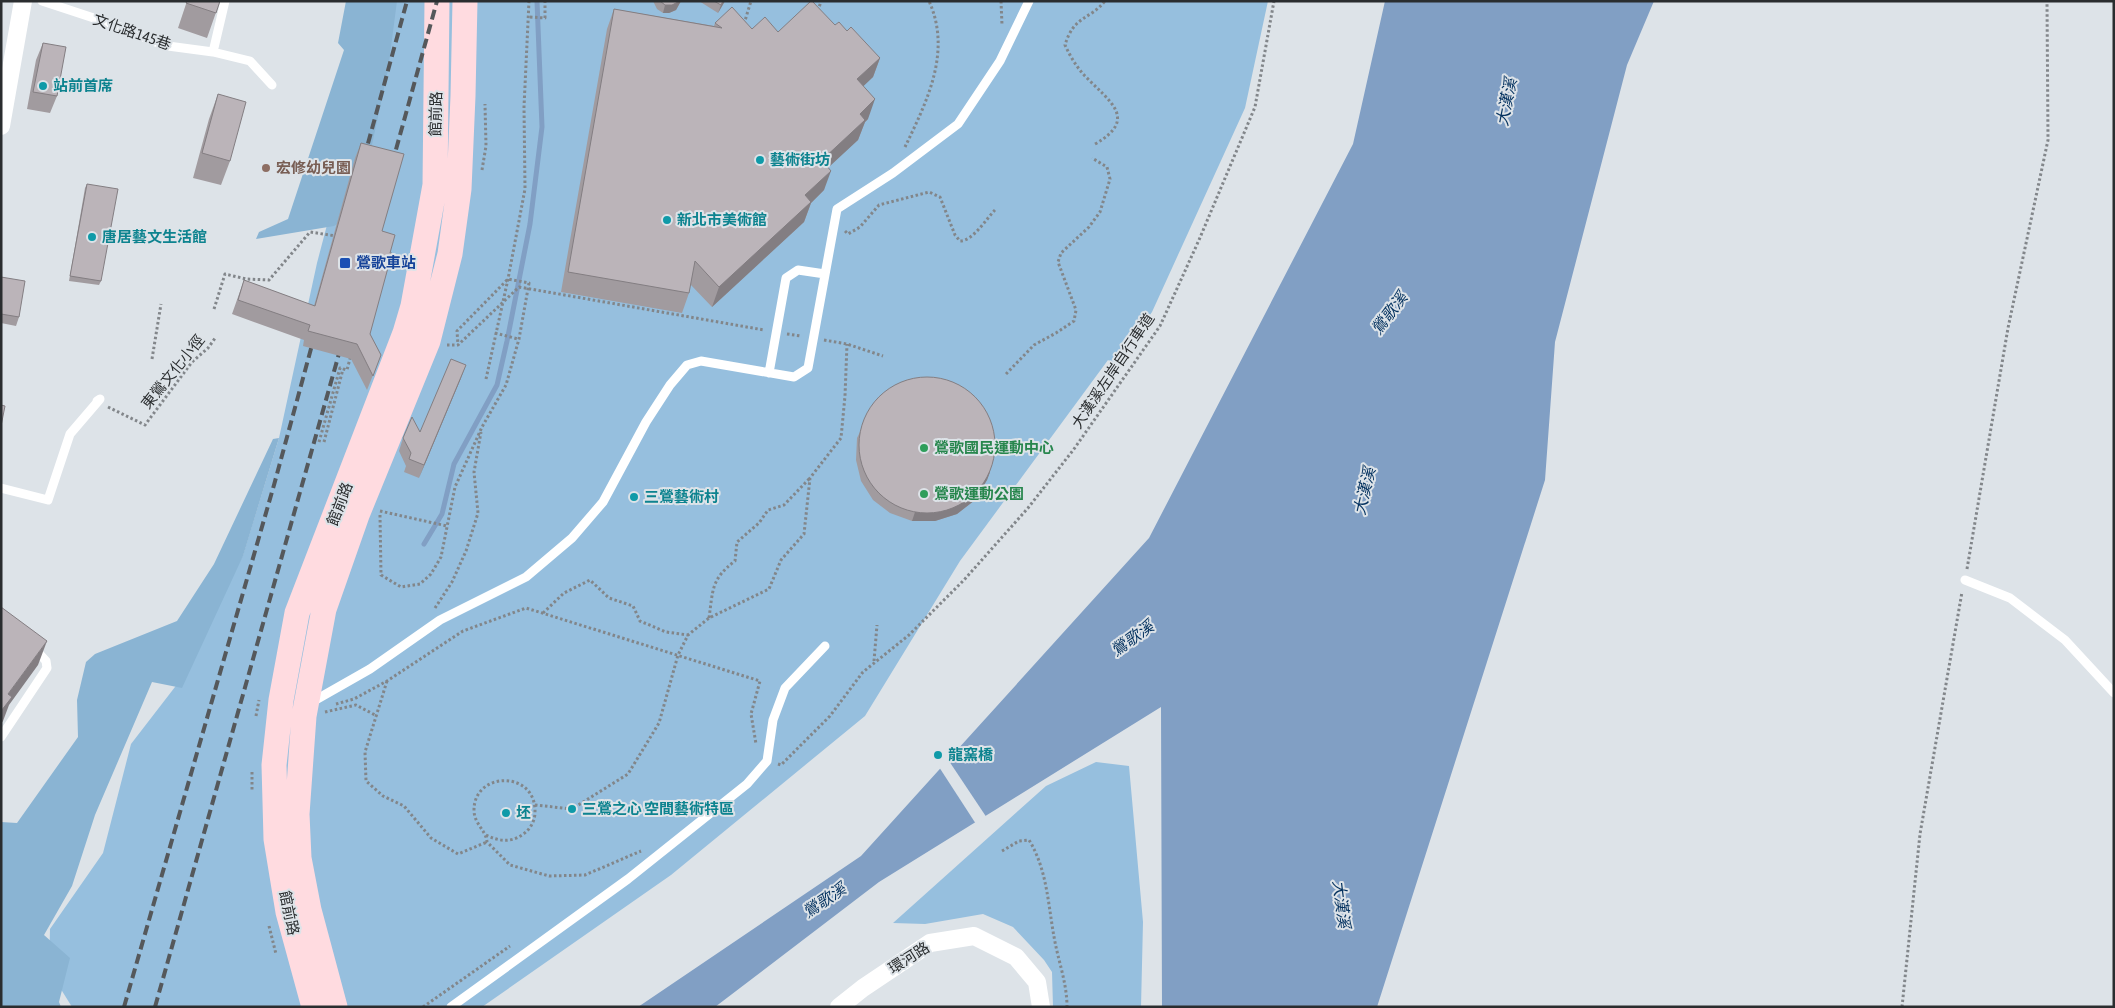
<svg xmlns="http://www.w3.org/2000/svg" width="2115" height="1008" viewBox="0 0 2115 1008" font-family="'Asap Condensed','Noto Sans TC',sans-serif">
  <style>
    .green { fill: #96bfde }
    .forest { fill: #8ab4d3 }
    .water { fill: #819fc4 }
    .pier { fill: #dde3e8 }
    .lines { fill: none; stroke-linecap: round; stroke-linejoin: round }
    .stream { stroke: #819fc4; stroke-width: 5 }
    .path { stroke: #82868a; stroke-width: 3; stroke-dasharray: 2.5 2.5; stroke-linecap: butt }
    .lane { stroke: #fff; stroke-width: 9 }
    .street { stroke: #fff; stroke-width: 18 }
    .secondary { stroke: #ffdbe0; stroke-width: 25 }
    .rail { stroke: #55585b; stroke-width: 4; stroke-dasharray: 10 5; stroke-linecap: butt }
    .wall { fill: #a19b9f }
    .shaded-wall { fill: #837e82 }
    .building { fill: #bbb4b9; stroke: #837e82 }
    .culture-dot { fill: #0f9aa8; stroke: #dde3e8; stroke-width: 2 }
    .education-dot { fill: #8d6e63; stroke: #dde3e8; stroke-width: 2 }
    .transit-dot { fill: #1a4fb4; stroke: #dde3e8; stroke-width: 2 }
    .leisure-dot { fill: #2e9e5b; stroke: #dde3e8; stroke-width: 2 }
    .labels { text-anchor: middle; stroke-width: 4; stroke-linejoin: round; paint-order: stroke }
    .street-label { font-size: 15px; fill: #2a2d2f; stroke: #dde3e8 }
    .culture-label { font-size: 15px; font-weight: bold; fill: #0d838f; stroke: #dde3e8; text-anchor: start }
    .education-label { font-size: 15px; font-weight: bold; fill: #785e54; stroke: #dde3e8; text-anchor: start }
    .transit-label { font-size: 15px; font-weight: bold; fill: #164399; stroke: #dde3e8; text-anchor: start }
    .leisure-label { font-size: 15px; font-weight: bold; fill: #27864d; stroke: #dde3e8; text-anchor: start }
    .water-label { font-size: 16px; font-style: italic; fill: #03315f; stroke: #dde3e8 }
  </style>
  <rect width="100%" height="100%" fill="#dde3e8"/>
  <path class="green" d="M386,1h882l-23,107 -93,204 -36,53 -8,-5 -148,201 -95,155 -194,159 -189,132h-410l-23,-37 1,-41 53,-76 28,-109 54,-70 58,-119 36,-117 38,-175z
    M1096,762l33,4 14,156 -2,85h-88l-1,-35 -8,-12 -31,-33 -30,-13 -58,10 -32,-1 153,-137z"/>
  <path class="forest" d="M346,1h51l-9,69 -30,140 -24,16 -78,13 3,-7 29,-13 56,-169 -6,-7z
    M279,438l-36,118 -61,132 -30,-6 -57,133 -23,71 -28,49 26,23 -11,44 2,5h-60v-185l16,1 61,-86 -1,-37 9,-38 9,-8 82,-33 37,-57 59,-125z"/>
  <path class="water" d="M1385,1h269l-27,64 -72,277 -10,138 -168,527h-215l-1,-300 -282,175 -164,125h-77l223,-151 288,-318 204,-394z"/>
  <path class="pier" d="M947,758l40,60 -11,6 -37,-57z"/>
  <g class="lines">
    <path class="stream" d="M424,544l18,-30 12,-50 43,-79 10,-44 23,-117 12,-97 -5,-126"/>
    <path class="path" d="M1001,1l1,24
      M818,11l3,-10
      M530,17l15,1v-17
      M744,24l7,-23
      M1095,144c44,-25 14,-43 -9,-67 -9,-9 -16,-21 -21,-32 9,-30 25,-25 40,-44
      M905,147c22,-46 47,-95 24,-146
      M482,170l4,-24 -1,-42
      M845,231l3,3 12,-7 19,-22 50,-13 11,5 15,38 5,6c13,0 26,-22 35,-31
      M387,261l13,4
      M214,309l11,-35 21,5 23,1 41,-48 26,4
      M495,333l23,6
      M787,334l14,2
      M824,340l23,4 36,12
      M447,345h11l61,-58 245,43
      M152,359l9,-55
      M1006,374l28,-29 22,-12 18,-12 2,-11 -18,-48 3,-9 28,-26 11,-15 10,-33 -3,-12 -15,-9
      M486,379l22,-100 17,-90 -1,-82 5,-106
      M108,407l37,18 47,-63 16,-14 8,-11
      M319,442l21,-74 7,2 4,-15
      M324,442l19,-73
      M380,511l67,15
      M380,515l1,60 20,12 19,-3 11,-10 10,-17 14,-70 27,-60 24,-42 13,-46 10,-56 -21,-4 -51,52 1,14
      M1967,569l41,-241 40,-188 -1,-139
      M435,608l17,-26 14,-31 12,-38 -4,-41 7,-40
      M543,613l21,-20 26,-13 19,18 24,8 7,15 26,11 22,3
      M709,618c4,-28 2,-39 26,-57l2,-19 22,-19 9,-13 16,-5 26,-27
      M874,661l3,-36
      M387,681l-22,71 1,29 17,15 21,10 27,32 27,16 29,-12
      M336,704l18,-5 33,-18 76,-50 63,-23 234,73 -9,33 5,30
      M325,712l31,-7 21,11
      M256,716l3,-16
      M778,764l3,1 49,-49 33,-44 46,-37 55,-55 64,-72 46,-59 86,-123 39,-86 56,-133 19,-106
      M252,772v19
      M535,805l37,4 56,-35 31,-51 19,-68 10,-20 21,-17 60,-29 12,-29 23,-26 6,-56 31,-40 4,-42 2,-52
      M486,835c12,6 24,8 36,0 8,-5 13,-14 13,-23 1,-42 -61,-41 -61,-2 0,14 12,20 13,32l23,23 39,11 36,-1 56,-24
      M1002,851l17,-10 10,-1c19,31 19,67 26,102 4,21 12,42 12,65
      M269,926l7,28
      M423,1007l87,-61
      M1902,1007l18,-173 42,-242"/>
    <path class="lane" d="M42,1l76,25 34,15 16,5 45,6 37,9 22,24
      M213,52l12,-51
      M769,373l17,-95 12,-8 27,4
      M1,488l47,12 22,-66 30,-35 -3,2
      M1965,580l45,18 55,42 49,53
      M312,702l58,-33 70,-49 86,-43 46,-39 31,-36 43,-80 24,-37 17,-20 14,-4 93,16 14,-9 29,-159 56,-36 65,-49 42,-63 29,-60
      M1,737l46,-69 -1,-7 -11,-12
      M451,1007l177,-128 119,-95 20,-23 6,-41 12,-32 40,-42"/>
    <path class="street" d="M1,126l22,-125
      M839,1007l24,-19 67,-45 44,-7 42,21 21,25 4,25"/>
    <path class="secondary" d="M314,1007l-26,-95 -12,-73 -2,-74 7,-65 16,-87 108,-280 8,-27 22,-121 2,-184
      M335,1007l-26,-97 -10,-52 -2,-44 7,-98 20,-107 33,-94 71,-174 22,-87 9,-65 4,-93 2,-95"/>
    <path class="rail" d="M364,158l43,-157
      M392,164l45,-163
      M124,1007l150,-522 41,-151
      M155,1007l187,-664"/>
  </g>
  <path class="wall" d="M187,1h33l-13,37 -29,-10z
    M653,1h28l-5,9 -7,3h-6l-6,-4z
    M699,1h26l-7,12z
    M614,9l100,17 1,-3 37,6 26,3 57,-7 12,6 33,27 -7,19 -10,9 5,33 -3,3 -7,18 -30,27 -4,23 -13,13 -7,19 -92,85 -22,-23 -1,9 -7,20 -121,-21 46,-263z
    M43,43l14,53 -7,17 -23,-4 9,-49z
    M218,94l12,67 -9,24 -28,-7 16,-59z
    M361,143l21,88 8,22 -20,81 11,21 -14,35 -16,-31 -48,-13 1,-6 -72,-26 12,-34 70,26 41,-148z
    M87,184l14,97 -2,4 -30,-4 16,-93z
    M1,277l18,40 -3,9 -15,-3z
    M461,378l-42,100 -15,-6 2,-6 -7,-15 4,-13 17,-6z
    M861,430l129,42 -3,8 -12,20 -18,14 -22,7h-23l-22,-8 -17,-13 -12,-19 -5,-21 1,-22z"/>
  <path class="shaded-wall" d="M679,1h2l-5,9 -7,3h-6l2,-8z
    M723,1h2l-7,12 3,-8z
    M880,58l-7,19 -23,22 7,-20z
    M875,99l-7,20 -3,3 -7,18 -43,40 7,-20 38,-46z
    M831,171l-7,19 -13,13 -7,19 -92,85 7,-20 86,-92z
    M466,365l-5,13 -42,100 5,-13z
    M990,472l-3,8 -12,20 -18,14 -22,7h-23l3,-9z
    M47,641l-9,24 -29,40 -6,16 -2,3v-13l7,-17z"/>
  <path class="building" d="M187,1h33l-4,12 -30,-10z
    M660,1h19l-1,1 -6,3h-7z
    M714,1h9l-2,4z
    M811,1h1l23,24 4,-3 8,9 4,-4 29,31 -23,21 18,20 -15,15 5,6 -43,40 9,11 -26,24 6,7 -92,85 -24,-26 -6,32 -121,-21 46,-263 108,19 -7,-5 17,-16 20,22 13,-12 13,15z
    M43,43l23,4 -9,49 -24,-4z
    M218,94l28,8 -16,59 -28,-8z
    M361,143l43,11 -22,77 13,4 -5,18h2l-22,81 11,21 -8,21 -16,-32 -49,-13 2,-6 -72,-25 6,-20 71,26z
    M87,184l31,5 -17,92 -31,-5z
    M1,277l24,4 -6,36 -18,-3z
    M451,359l15,6 -42,100 -15,-6 2,-6 -8,-15 9,-21 8,15z
    M859 445a68 68 0 1 1 136 0a68 68 0 1 1-136 0Z
    M1,405l4,1 -4,20z
    M1,607l46,34 -39,53 4,3 -11,14z"/>
  <g class="culture-dot">
    <circle cx="43" cy="86" r="5"/>
    <circle cx="760" cy="160" r="5"/>
    <circle cx="667" cy="220" r="5"/>
    <circle cx="92" cy="237" r="5"/>
    <circle cx="634" cy="497" r="5"/>
    <circle cx="938" cy="755" r="5"/>
    <circle cx="572" cy="809" r="5"/>
    <circle cx="506" cy="813" r="5"/>
  </g>
  <circle class="education-dot" cx="266" cy="168" r="5"/>
  <rect class="transit-dot" x="339" y="257" width="12" height="12" rx="2.5"/>
  <g class="leisure-dot">
    <circle cx="924" cy="448" r="5"/>
    <circle cx="924" cy="494" r="5"/>
  </g>
  <g class="labels">
    <g class="street-label">
      <text transform="translate(132 32) rotate(19)" y="5">文化路145巷</text>
      <text transform="translate(436 114) rotate(-89)" y="5">館前路</text>
      <text transform="translate(1113 371) rotate(-56)" y="5">大漢溪左岸自行車道</text>
      <text transform="translate(173 372) rotate(-51)" y="5">東鶯文化小徑</text>
      <text transform="translate(340 504) rotate(-69)" y="5">館前路</text>
      <text transform="translate(289 913) rotate(78)" y="5">館前路</text>
      <text transform="translate(909 958) rotate(-32)" y="5">環河路</text>
    </g>
    <g class="culture-label">
      <text x="53" y="91">站前首席</text>
      <text x="770" y="165">藝術街坊</text>
      <text x="677" y="225">新北市美術館</text>
      <text x="102" y="242">唐居藝文生活館</text>
      <text x="644" y="502">三鶯藝術村</text>
      <text x="948" y="760">龍窯橋</text>
      <text x="582" y="814">三鶯之心 空間藝術特區</text>
      <text x="516" y="818">坯</text>
    </g>
    <g class="education-label">
      <text x="276" y="173">宏修幼兒園</text>
    </g>
    <g class="transit-label">
      <text x="356" y="268">鶯歌車站</text>
    </g>
    <g class="leisure-label">
      <text x="934" y="453">鶯歌國民運動中心</text>
      <text x="934" y="499">鶯歌運動公園</text>
    </g>
    <g class="water-label">
      <text transform="translate(1506 102) rotate(-79)" y="6">大漢溪</text>
      <text transform="translate(1389 313) rotate(-53)" y="6">鶯歌溪</text>
      <text transform="translate(1364 491) rotate(-77)" y="6">大漢溪</text>
      <text transform="translate(1132 638) rotate(-36)" y="6">鶯歌溪</text>
      <text transform="translate(824 900) rotate(-34)" y="6">鶯歌溪</text>
      <text transform="translate(1342 904) rotate(83)" y="6">大漢溪</text>
    </g>
  </g>
  <rect width="2115" height="1008" fill="none" stroke="#2a2d2f" stroke-width="5"/>
</svg>
